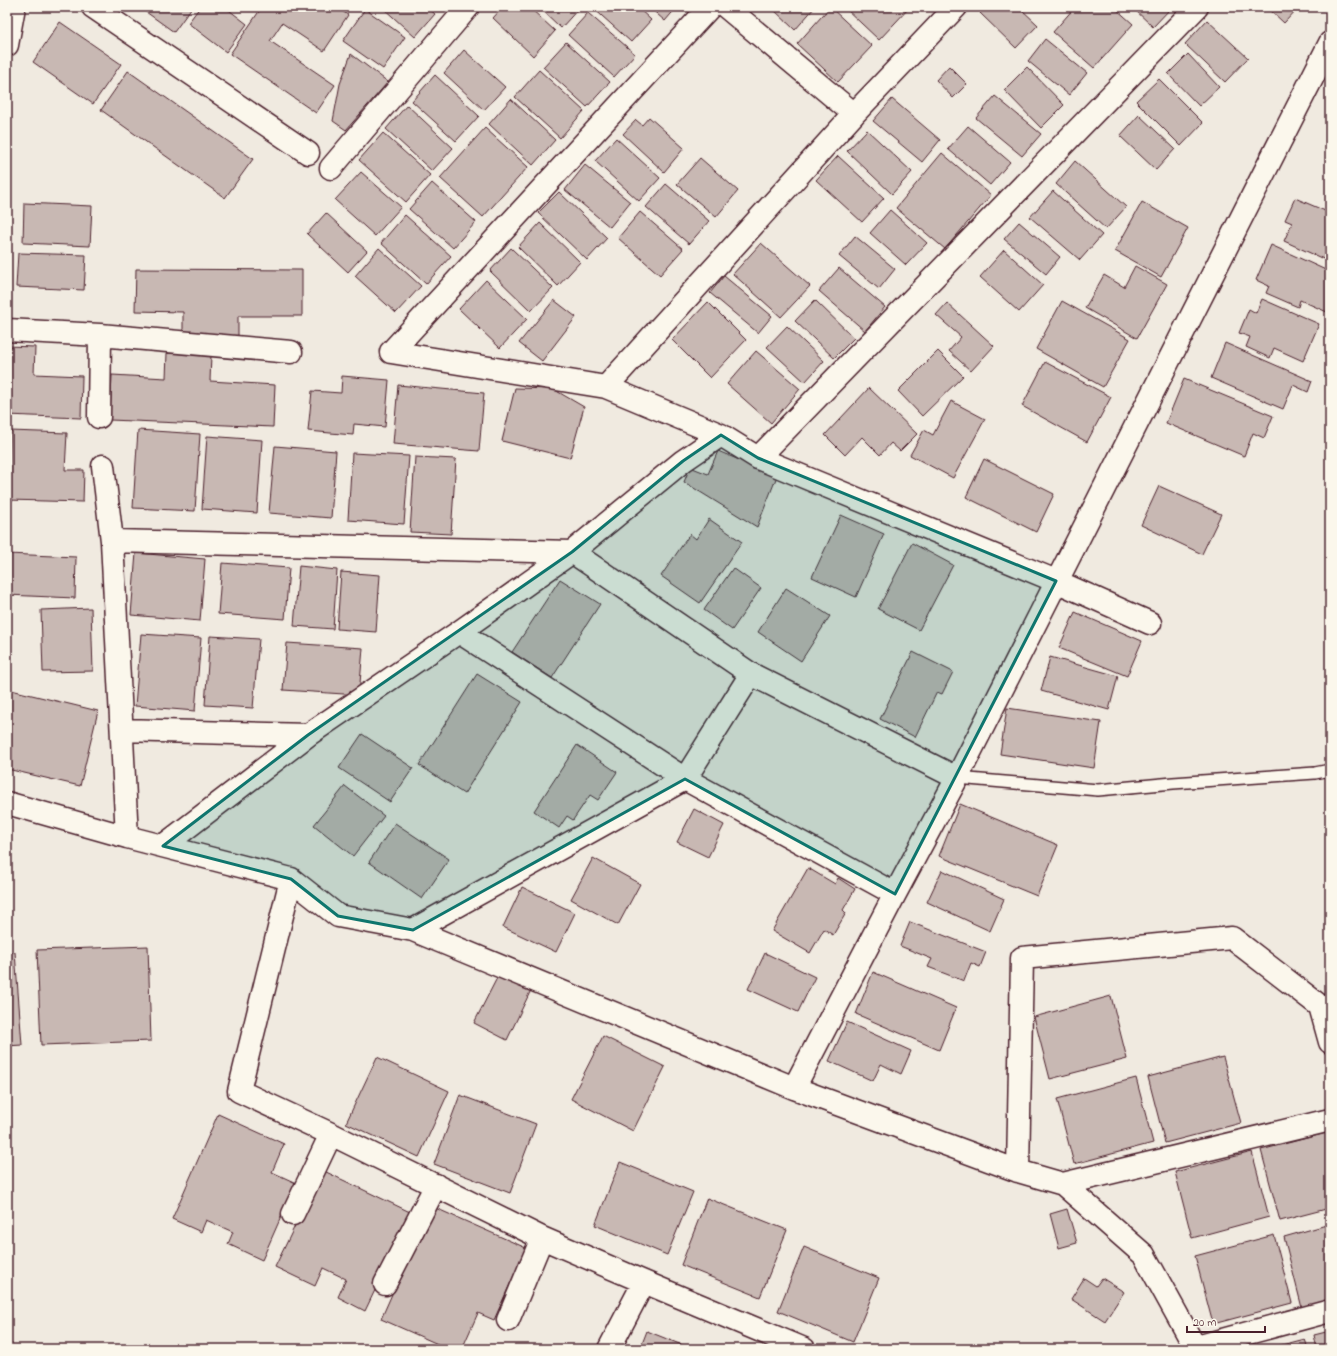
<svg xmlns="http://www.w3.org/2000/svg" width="1337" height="1356" viewBox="0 0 1337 1356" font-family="'Indie Flower',sans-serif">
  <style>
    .building { fill: #c8b8b3; stroke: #4a1f2b }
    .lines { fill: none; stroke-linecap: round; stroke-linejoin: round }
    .service-casing { stroke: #4a1f2b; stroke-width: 14 }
    .minor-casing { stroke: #4a1f2b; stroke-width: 25 }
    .service { stroke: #fbf7ec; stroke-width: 11 }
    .minor { stroke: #fbf7ec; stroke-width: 22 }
    .marked { fill: #0f766e; fill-opacity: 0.2; stroke: #0f766e; stroke-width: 3; stroke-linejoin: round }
  </style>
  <rect width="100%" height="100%" fill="#f0eae0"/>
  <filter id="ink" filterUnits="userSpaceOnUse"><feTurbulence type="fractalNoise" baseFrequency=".025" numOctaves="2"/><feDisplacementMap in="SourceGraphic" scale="8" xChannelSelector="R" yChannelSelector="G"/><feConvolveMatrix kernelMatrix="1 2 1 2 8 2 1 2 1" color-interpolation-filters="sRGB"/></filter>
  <g filter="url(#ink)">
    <path class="building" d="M139,7h53l-18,25z
      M200,7h25l22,17 -21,28 -38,-29z
      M262,7h74l12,8 -24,36 -42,-28 -12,18 65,44 -19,28 -86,-59z
      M382,7h45l8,7 -20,23z
      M503,7h26l26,24 -22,25 -40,-38z
      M539,7h41l-19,21z
      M592,7h45l14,13 -20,22z
      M649,7h28l-12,14z
      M773,7h42l-20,23 -23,-22z
      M830,7l42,39 -34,36 -41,-38z
      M844,7h66l-31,33z
      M986,7h33l19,18 -22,23 -36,-35z
      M1075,7h39l19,17 -39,44 -41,-36z
      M1132,7h38l1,1 -18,19z
      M1267,7h32l-15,16z
      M365,9l40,28 -22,32 -40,-28z
      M588,13l47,41 -21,23 -46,-42z
      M1207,20l41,38 -23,24 -40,-38z
      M60,22l61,42 -28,40 -60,-42z
      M1045,39l42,34 -18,22 -41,-34z
      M566,42l44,40 -23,25 -44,-40z
      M464,50l41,37 -21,23 -40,-37z
      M351,54l37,28 -42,48 -13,-9 7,-37z
      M1188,54l31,33 -20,19 -31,-32z
      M949,66l18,18 -14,14 -17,-18z
      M1027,67l37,38 -23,23 -37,-38z
      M539,70l45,41 -24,27 -45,-41z
      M128,71l125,88 -28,39 -124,-88z
      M435,75l44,41 -23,25 -44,-40z
      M1159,79l44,44 -22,23 -45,-45z
      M995,96l46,38 -19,22 -46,-38z
      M511,99l44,41 -22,25 -44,-41z
      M892,99l48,41 -18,22 -49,-41z
      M407,105l46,43 -21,23 -46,-42z
      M1139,115l36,34 -19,21 -36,-34z
      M649,117l35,31 -20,24 -41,-38 13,-14 6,5z
      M968,126l42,36 -20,23 -42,-36z
      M485,128l43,39 -45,50 -43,-39z
      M867,130l45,42 -20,22 -45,-43z
      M383,133l47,42 -24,27 -47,-42z
      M616,138l44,40 -21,23 -44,-40z
      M942,153l49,42 -46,54 -49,-41z
      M838,156l46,42 -22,24 -46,-42z
      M700,158l38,33 -22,26 -39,-33z
      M1075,161l51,46 -20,22 -50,-45z
      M585,165l45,37 -20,25 -45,-37z
      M361,172l40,35 -26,29 -40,-36z
      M432,183l44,39 -23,26 -44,-39z
      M666,184l43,37 -20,23 -43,-37z
      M1053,191l49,44 -22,25 -50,-43z
      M559,192l48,46 -20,22 -49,-47z
      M1295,198l35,15v49l-46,-21 8,-18 -7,-3z
      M1142,202l46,26 -27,49 -46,-26z
      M24,203l68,3 -2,40 -67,-3z
      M890,210l37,33 -21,22 -36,-32z
      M640,212l43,37 -23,26 -42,-37z
      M326,213l41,38 -19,21 -41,-38z
      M405,215l46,41 -25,28 -45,-41z
      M1019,222l41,35 -14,17 -42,-35z
      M540,223l40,39 -22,24 -40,-39z
      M855,236l40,33 -16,20 -40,-33z
      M761,243l49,43 -29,31 -48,-43z
      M1271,245l59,27v33l-3,7 -27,-12 -2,7 -32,-14 3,-7 -13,-6z
      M379,248l42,38 -25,27 -41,-37z
      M511,248l42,40 -22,23 -41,-40z
      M1004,250l39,35 -24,27 -39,-35z
      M18,253l68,2 -2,35 -68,-3z
      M1135,266l32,18 -30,54 -52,-30 19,-33 20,12z
      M839,268l46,39 -20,24 -46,-40z
      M136,269l166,1v46h-64v21h-55v-25l-48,-1z
      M724,276l48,40 -14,17 -48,-40z
      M486,280l41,39 -27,29 -41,-39z
      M1262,299l57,25 -16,37 -29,-13 -4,10 -24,-11 4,-10 -11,-4 10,-24 7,4z
      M554,300l22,17 -34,44 -23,-18z
      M815,300l39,38 -20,20 -39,-37z
      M1062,301l68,38 -27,48 -67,-38z
      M708,302l38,38 -36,38 -38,-38z
      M947,303l47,43 -23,25 -22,-20 12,-14 -25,-22z
      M787,326l37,35 -19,21 -38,-35z
      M1225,343l87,38 -4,11 -15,-7 -10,24 -72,-31z
      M7,346l28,1 -1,27 48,2 -1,42 -74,-3z
      M756,351l44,38 -29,34 -44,-39z
      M938,351l25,25 -41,40 -24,-25z
      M167,353l44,2 -1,26 65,4 -2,42 -163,-7 2,-45 54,3z
      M1045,362l66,35 -24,45 -65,-36z
      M342,376l47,4 -4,47 -31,-3 -1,11 -45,-4 4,-40 29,2z
      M1184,379l89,37 -9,22 -11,-5 -9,23 -78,-33z
      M398,385l86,8 -5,58 -86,-7z
      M515,388l38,1 31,18 -14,51 -68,-17z
      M869,388l48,46 -17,17 -9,-8 -11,12 -18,-18 -17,18 -20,-20z
      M951,401l34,18 -32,59 -43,-23 14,-25 9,5z
      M138,430l62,4 -5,77 -62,-3z
      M10,431l57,2 -2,37h19l-1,32 -75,-2z
      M207,436l55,4 -5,73 -55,-4z
      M275,446l61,5 -5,67 -62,-5z
      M718,451l59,25 -20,51 -73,-45 6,-15 18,7z
      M352,453l57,3 -5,68 -56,-4z
      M415,457l41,2 -5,75 -41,-2z
      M984,459l70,35 -18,38 -70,-35z
      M1159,486l62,28 -19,40 -61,-29z
      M841,515l43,19 -28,63 -44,-20z
      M709,519l33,23 -42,61 -39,-27 29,-42 6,5z
      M912,543l41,22 -34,65 -41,-21z
      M136,553l69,6 -5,62 -69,-6z
      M7,554l69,3 -1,41 -68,-3z
      M222,563l67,5 -4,51 -67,-5z
      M299,566l38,4 -4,59 -39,-3z
      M733,568l28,20 -29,42 -28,-20z
      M341,572l39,3 -4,57 -39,-3z
      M560,579l40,25 -48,74 -40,-26z
      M786,588l44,28 -29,45 -43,-29z
      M91,608l2,63 -50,1 -2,-62z
      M1075,612l67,29 -15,35 -68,-28z
      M141,634l60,4 -6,73 -60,-5z
      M210,636l49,3 -6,69 -48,-3z
      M287,643l76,5 -4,47 -76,-5z
      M913,652l40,20 -11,22 -5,-2 -22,45 -35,-18z
      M1050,657l68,19 -9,34 -68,-19z
      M477,674l45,28 -58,92 -45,-29z
      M7,689l91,22 -18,75 -73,-17z
      M1007,708l94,14 -7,46 -94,-14z
      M362,734l51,34 -23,34 -51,-34z
      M577,745l40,27 -19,28 -8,-5 -17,25 -6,-4 -8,12 -25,-17z
      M345,786l39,30 -31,40 -39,-31z
      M960,804l98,41 -21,51 -98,-40z
      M694,809l30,16 -16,32 -31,-15z
      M395,823l54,36 -27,40 -53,-37z
      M593,858l47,26 -22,41 -47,-26z
      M808,868l27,16 3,-6 17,11 -12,21 3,3 -13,22 -9,-6 -14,24 -38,-22z
      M942,870l62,29 -14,32 -63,-29z
      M522,887l53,26 -19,39 -53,-25z
      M910,922l76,30 -6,15 -9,-4 -7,18 -36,-14 4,-8 -32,-13z
      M148,946l3,95 -110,4 -4,-95z
      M7,952h8l7,93 -15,1z
      M765,953l50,24 -17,35 -50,-23z
      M873,972l83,36 -17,42 -83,-36z
      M499,974l32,16 -24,50 -33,-17z
      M1111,996l16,63 -77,20 -16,-62z
      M847,1022l64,29 -10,23 -20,-10 -8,17 -44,-20z
      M603,1036l62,31 -32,64 -62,-32z
      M377,1057l72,34 -30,66 -73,-34z
      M1223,1057l18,66 -76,20 -17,-66z
      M1136,1078l17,65 -79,21 -17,-65z
      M460,1095l76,29 -26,69 -76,-29z
      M218,1114l66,30 -12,28 24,11 -34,77 -34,-16 5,-12 -27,-12 -5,12 -29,-13z
      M1330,1132v76l-50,13 -19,-71z
      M1252,1152l17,65 -77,21 -17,-66z
      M620,1162l73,30 -26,63 -72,-30z
      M322,1170l90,43 -47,98 -27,-14 8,-18 -23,-11 -8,18 -40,-19z
      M707,1198l80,32 -27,67 -79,-32z
      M431,1206l95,42 -32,72 -16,-7 -16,36h-13l-68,-30z
      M1067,1209l10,34 -18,5 -9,-34z
      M1330,1224v77l-28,7 -18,-71z
      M1274,1235l18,68 -79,21 -18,-68z
      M804,1247l75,31 -26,64 -75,-31z
      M1084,1278l12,8 6,-8 22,14 -19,29 -34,-22z
      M647,1331l45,18h-52z
      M1330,1331v18h-13l-3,-14z
      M1305,1339l3,10h-42z"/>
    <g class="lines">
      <defs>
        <path id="service" d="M957,778l141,12 75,-7 142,-10 15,-3"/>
        <path id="minor" d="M93,7l215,146
          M726,7l128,107
          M956,7l-102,107 -248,273 115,48 37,23 298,123 94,42
          M7,45l7,-38
          M331,168l137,-161
          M7,330l93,5 191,17
          M391,352l319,-345
          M391,352l215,35
          M99,417l1,-82
          M758,458l439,-451
          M103,466l9,75 15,296
          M112,541l460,11 179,122 206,104
          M459,632l226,147 210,115
          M122,730l186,5
          M7,803l120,34 164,42 47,37 75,14 381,158 101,-194 62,-116 373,-735
          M163,846l145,-111 151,-103 113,-80 111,-91 38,-26
          M291,879l-52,212 92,43 211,104 102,44 160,67
          M413,930l272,-151 66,-105
          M794,1088l224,83 45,13 81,71 52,94
          M1018,1171l4,-213 210,-20 88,68 10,36
          M1063,1184l267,-64
          M293,1214l38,-80
          M385,1284l51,-99
          M508,1320l34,-82
          M1196,1347l134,-36
          M609,1349l35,-67"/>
      </defs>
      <use href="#service" class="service-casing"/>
      <use href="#minor" class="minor-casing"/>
      <use href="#service" class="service"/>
      <use href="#minor" class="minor"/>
    </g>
  </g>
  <path class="marked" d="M721,435l37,23 298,123 -161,313 -210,-115 -272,151 -75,-14 -47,-37 -128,-33 145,-111 264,-183 111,-91z"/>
  <rect width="1337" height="1356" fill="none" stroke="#fbf7ec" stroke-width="24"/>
  <rect x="12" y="12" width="1313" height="1332" fill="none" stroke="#4a1f2b" stroke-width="1.5" filter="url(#ink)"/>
  <path d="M1187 1326v6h78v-6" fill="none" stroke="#4a1f2b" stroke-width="2"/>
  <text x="1193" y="1326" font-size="12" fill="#4a1f2b" stroke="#fbf7ec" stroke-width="3" paint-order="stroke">20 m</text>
</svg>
